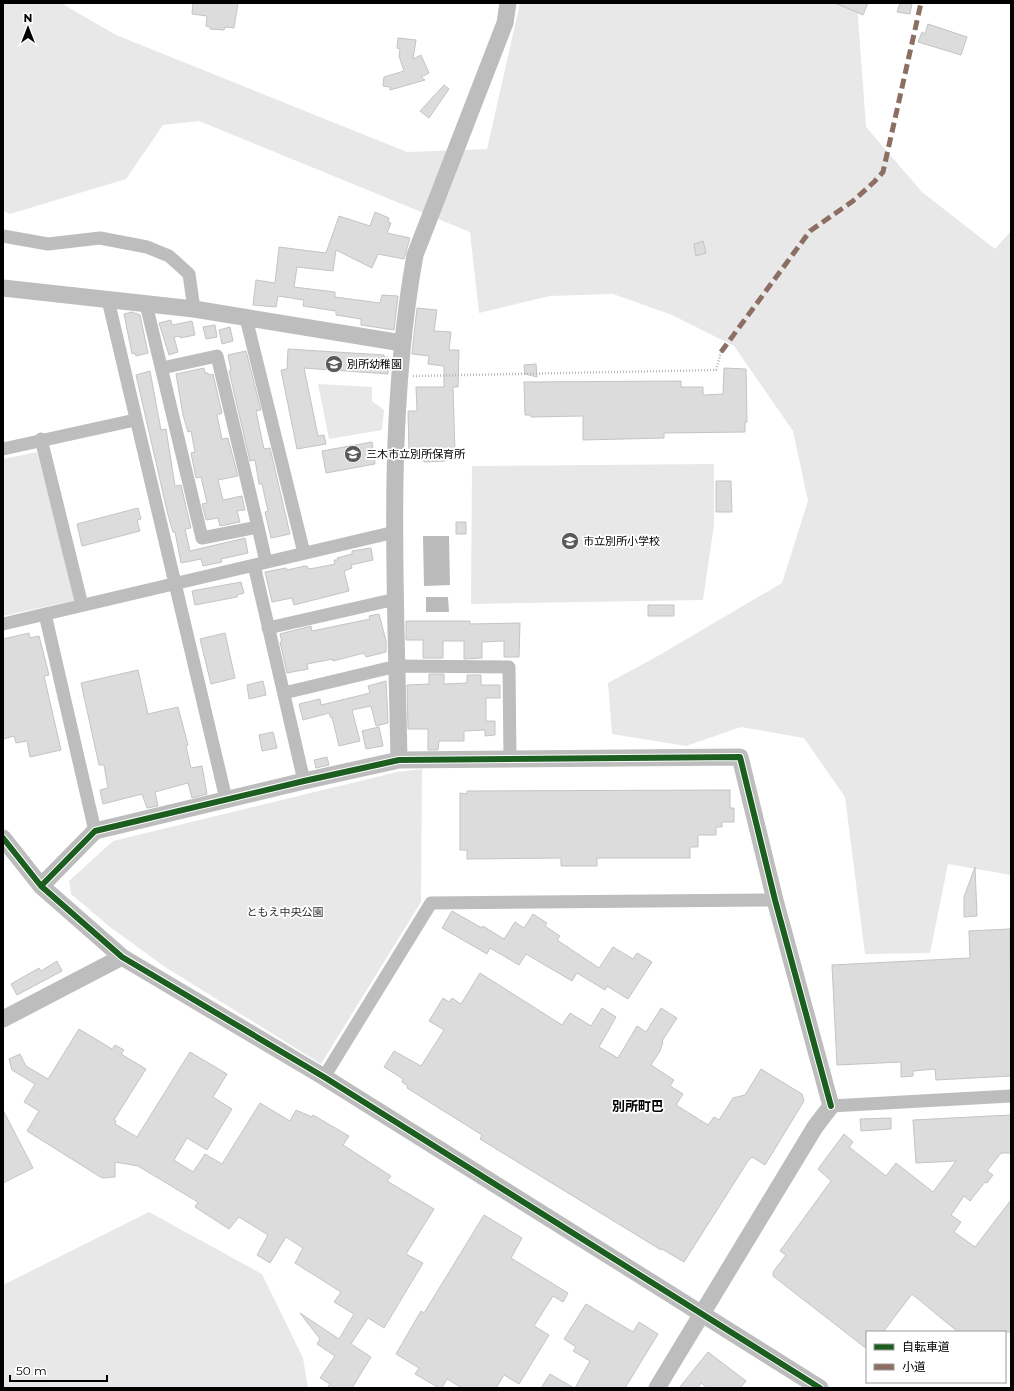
<svg xmlns="http://www.w3.org/2000/svg" width="1014" height="1391" viewBox="0 0 1014 1391" font-family="Montserrat,'Noto Sans JP',sans-serif">
  <style>
    .green { fill: #e8e8e8 }
    .water { fill: #bababa }
    .building { fill: #dcdcdc; stroke: #c4c4c4 }
    .lines { fill: none; stroke-linecap: round; stroke-linejoin: round }
    .path { stroke: #b8b8b8; stroke-width: 2.5; stroke-dasharray: 1 2; stroke-linecap: butt }
    .minor { stroke: #bdbdbd; stroke-width: 13 }
    .tertiary { stroke: #bdbdbd; stroke-width: 17 }
    .quiet { stroke: #8d6e63; stroke-width: 5; stroke-dasharray: 10 5; stroke-linecap: butt }
    .cycleway-casing { stroke: #fff; stroke-width: 8 }
    .cycleway { stroke: #1b5e20; stroke-width: 6 }
    .labels { text-anchor: middle; stroke-width: 3.5; stroke-linejoin: round; paint-order: stroke }
    .poi-label { font-size: 11px; fill: #000; stroke: #fff; text-anchor: start }
    .park-label { font-size: 11px; fill: #2d2d2d; stroke: #fff }
    .quarter-label { font-size: 13px; font-weight: bold; fill: #000; stroke: #fff }
  </style>
  <rect width="100%" height="100%" fill="#fff"/>
  <path class="green" d="M3,3h58l55,32 291,117 80,-3 33,-146h337l9,124 56,65 73,57 16,-18v644l-63,-11 -18,89 -65,1 -20,-157 -41,-59 -63,-11 -55,19 -74,-12 -4,-51 48,-26 126,-74 26,-82 -15,-70 -59,-85 -62,-31 -59,-21 -63,2 -71,17 -9,-81 -271,-111 -36,4 -37,54 -116,35 -7,-3z
    M318,384l54,3v14l12,9 -2,20 -53,9z
    M37,452l39,148 -73,16v-157z
    M714,464v61l-11,75 -232,4 1,-138z
    M422,769l-1,133 -100,162 -156,-97 -55,-40 -39,-33 -2,-13 44,-40 284,-69z
    M149,1212l113,62 41,84 5,30h-305v-103z"/>
  <path class="water" d="M423,536h26l1,49 -26,1z
    M426,597h22l1,15h-23z"/>
  <path class="building" d="M193,3h45l-4,25 -9,-1 -1,3 -14,-1v-2l-4,-1 1,-10 -15,-2z
    M835,3h33l-5,12z
    M900,3h12l-2,11 -13,-2z
    M928,24l39,13 -6,18 -43,-13 4,-10 3,2z
    M398,38l18,2 -3,19 8,-4 8,18 -8,4 4,3 -35,10v-3l-7,-1 1,-9 20,-6 -5,-15 1,-7 -3,-1z
    M444,85l5,4 -20,29 -9,-7z
    M375,212l14,6 -1,4 3,1 -4,10 23,5 -6,21 -26,-5 -6,14 -36,-18 -3,21 -36,-4 -3,20 41,5v5l45,6 2,-8 16,1 -4,34 -33,-5v-6l-25,-4v-4l-33,-5 1,-6 -26,-4 -2,11 -23,-2 3,-25 19,3 4,-36 47,6 13,-37 31,10z
    M703,241l3,12 -10,3 -2,-12z
    M417,308l20,2 -3,21 17,1 -2,18h10l-1,37h-5l2,66h-11l1,8 -21,1v-9l-15,1 -1,-43h9l-1,-24h28v-21l-16,-2 1,-8 -17,-2z
    M132,312l8,3 8,38 -12,3 -1,-3 -3,1 -8,-40z
    M171,320l1,5 20,-4 3,14 -15,3v-2l-6,1 4,15 -9,3 -10,-32z
    M215,325l2,12 -11,2 -3,-12z
    M230,327l3,14 -11,3 -3,-14z
    M288,349l96,6v2h4v17l-84,-6 14,68 6,-1 2,9 -29,5 -16,-79 6,-1z
    M246,351l15,59 -5,1 8,38 6,-1 20,86 -19,4 -6,-26 3,-1 -6,-27h-3l-4,-24 -5,1 -21,-90 2,-1 -3,-15z
    M536,364l1,13 -12,-3 -1,-9z
    M204,368l1,5h3l1,2 4,-1 9,39 -5,2 5,24 6,-1 10,38 -20,4 5,20 19,-4 3,14 -8,1 3,11 -20,4 -2,-8 -12,2 -4,-16 5,-1 -6,-26 -5,1 -5,-25 4,-1 -4,-21 -3,1 -5,-17 -7,-41z
    M724,368l22,1 1,53h-2v10l-81,1v5l-81,2v-24l-52,1v-2h-6l-1,-33 157,-1v6h22v8l20,-1z
    M150,371l11,59 5,-1 9,57 6,-1 10,43 -6,1 5,22 55,-13 3,15 -27,6 1,3 -19,4 -2,-7 -20,4 -6,-31h-2l-5,-17 -32,-140z
    M372,442l3,22 -49,9 -4,-22z
    M716,481h15l1,31h-16z
    M138,508l3,11 -4,1 3,11 -58,15 -5,-22z
    M456,522h10v12h-10z
    M371,548l2,12 -22,5 1,3 -8,3 5,20 -55,14 -2,-7 -20,4 -7,-30 21,-4 1,2 18,-4 3,1v2l7,-1 20,-4 -1,-4h4l-1,-2 15,-4v-3z
    M241,582l3,11 -7,2v2l-42,8 -3,-14z
    M648,605h26v11h-26z
    M379,614l7,27v11l-20,5 -2,-4 -31,8v-2l-26,5 1,5 -21,4 -7,-31h2l-2,-8 31,-8 1,5 58,-12 -1,-3z
    M406,621h64v3l50,-1 -1,34h-15v-16l-22,1v16l-18,1v-18h-21v17h-20v-18h-17z
    M29,633l1,5 9,-2 10,39 -5,1 17,74 -31,7 -3,-16 -11,2 -2,-7 -11,3v-100z
    M225,633l10,45 -24,6 -11,-45z
    M138,670l10,44 30,-7 10,38 -2,1 5,22 11,-2 5,28 -15,4 -4,-15 -33,9 3,14 -11,2 -5,-14 -39,10 -3,-14 8,-2 -4,-23h-5l-18,-82z
    M429,674h15v10l23,-1v-8h14v10h19v13h-14v23h9v14l-10,1v-6l-21,1v10h-25l-1,9h-10v-21h-20l-1,-44 22,-1z
    M263,681l3,14 -17,4 -2,-14z
    M386,681l2,42 -12,3 -5,-20 -19,4 8,31 -21,5 -7,-29 -1,1 -2,-5 -26,7 -4,-16 21,-5 1,6 49,-12 -2,-7z
    M379,727l4,19 -17,3 -4,-18z
    M273,732l4,16 -15,3 -3,-16z
    M327,757l2,8 -13,3 -2,-8z
    M730,790v18h4v14h-12v5h-6v8h-18v12h-8v11h-93v8h-36v-8l-94,1v-9h-7v-57l7,1v-3z
    M975,867l2,49 -13,1v-20z
    M452,911l30,17 1,-2 21,13 11,-17 9,6 9,-14 14,9 -2,3 15,10 -3,4 42,28 14,-21 20,12 4,-6 15,9 -24,37 -21,-13 -2,4 -28,-17 -5,8 -46,-27 -7,11 -29,-17 -3,6 -45,-26z
    M1010,929l1,147 -75,4 -1,-11 -22,2v5l-12,1v-15l-64,3 -5,-100 138,-7 -1,-27z
    M57,961l5,10 -45,24 -6,-11 28,-16 2,3z
    M480,973l82,52 8,-12 21,13 11,-18 14,9 -17,30 19,11 19,-32 9,6 15,-24 16,10 -15,23 1,1 -3,9 -9,14 23,15 -4,6 13,8 -7,11 32,20 6,-8 5,3 14,-22 12,-3 16,-26 41,25 2,7 -39,64 -13,-8 -4,4 -64,101 -22,-13 -1,1 -181,-111 2,-4 -75,-47 1,-2 -6,-4 1,-3 -19,-12 10,-16 27,15 23,-36 -15,-9 14,-23 6,4 3,-4 9,6z
    M79,1029l33,20 3,-4 9,5 -3,4 25,15 -32,51 2,1 -1,3 22,13 53,-85 37,22 -14,23 19,12 -25,41 -20,-12 -13,22 19,12 12,-18 17,10 38,-61 30,18 6,-11 16,7 1,-2 36,21 -6,9 48,31 -4,5 47,28 -28,45 17,9 -39,65 -16,-10 -17,26 20,13 -19,31h-25l3,-4 -10,-6 15,-22 -18,-12 3,-5 -20,-26 39,26 15,-25 -20,-12 7,-10 -46,-29 8,-15 -17,-11 -16,26 -13,-8 11,-20 -29,-18 -10,12 -34,-22 3,-5 -60,-36 -23,-4v15l-13,1 -75,-47 12,-20 -15,-9 11,-18 -23,-14 -3,-11 11,-5 6,12 22,13z
    M3,1110l30,58 -30,15z
    M1011,1115v38h-10l-14,18 6,4 -6,8 -2,-1 -15,19 -6,-5 -13,19 10,7 -7,10 21,15 36,-47v132h-53l-46,-38 -29,38h-16v17l-94,-73v-4l13,-17 -6,-4 51,-70 -13,-12 26,-35 9,8 -4,5 37,29 10,-13 37,29 23,-31 -40,2 -3,-43z
    M891,1118v11l-30,2 -1,-12z
    M484,1215l38,23 -11,20 57,35 -5,9 -10,-6 -19,30 15,9 -30,49 -15,-9 -8,13h-34l-15,-9 -5,9h-3l-24,-14 4,-6 -23,-14 25,-43 3,2z
    M586,1304l47,28 6,-10 19,12 -33,54h-50l15,-27 -17,-10 3,-4 -12,-8z
    M708,1352l38,29 -6,7h-33l-6,-5 -3,5h-19z
    M550,1374l24,14h-33z"/>
  <g class="lines">
    <path class="path" d="M413,376l303,-6 5,-18"/>
    <path class="minor" d="M3,236l45,8 52,-6 47,9 22,9 20,18 5,35
      M108,300l118,499
      M146,304l56,234 56,-11 8,35
      M246,318l58,235
      M162,368l55,-12 41,171
      M41,439l41,166
      M3,449l132,-29
      M254,565l50,216
      M45,614l50,217
      M3,624l392,-92
      M268,628l128,-29
      M284,693l113,-27 112,1 1,92
      M324,1077l107,-174 344,-3
      M831,1106l180,-10"/>
    <path class="tertiary" d="M3,288l191,21 208,34
      M399,760c-3,-168 -14,-339 16,-505l90,-232 3,-20
      M3,838l38,48 81,71 202,120 496,311
      M41,886l54,-55 209,-50 95,-21 341,-3 35,143 56,206 -16,21 -158,261
      M3,1019l119,-62"/>
    <path class="quiet" d="M721,352l89,-121 43,-30 21,-19 9,-10 38,-169"/>
    <defs>
      <path id="cycleway" d="M3,838l38,48 81,71 202,120 496,311
        M41,886l54,-55 209,-50 95,-21 341,-3 35,143 56,206"/>
    </defs>
    <use href="#cycleway" class="cycleway-casing"/>
    <use href="#cycleway" class="cycleway"/>
  </g>
  <defs>
    <symbol id="school-disc" viewBox="-11 -11 22 22"><circle r="9.5" fill="#595959" stroke="#fff"/><path d="M0-5L7-2L0 1L-7-2ZM-4 1L0 2.5L4 1V4Q0 6-4 4Z" fill="#fff"/></symbol>
  </defs>
  <g fill-rule="evenodd">
    <use href="#school-disc" x="324" y="354" width="20" height="20"/>
    <use href="#school-disc" x="343" y="444" width="20" height="20"/>
    <use href="#school-disc" x="560" y="531" width="20" height="20"/>
  </g>
  <g class="labels">
    <g class="poi-label">
      <text x="347" y="368">別所幼稚園</text>
      <text x="366" y="458">三木市立別所保育所</text>
      <text x="583" y="545">市立別所小学校</text>
    </g>
    <g class="park-label">
      <text x="285" y="916">ともえ中央公園</text>
    </g>
    <g class="quarter-label">
      <text x="638" y="1111">別所町巴</text>
    </g>
  </g>
  <rect width="1014" height="1391" fill="none" stroke="#000000" stroke-width="8"/>
  <rect x="866" y="1331" width="140" height="52" fill="#ffffff" stroke="#999999"/>
  <rect x="874" y="1344" width="20" height="6" fill="#1b5e20" stroke="#999999"/>
  <text x="902" y="1351" font-size="12" fill="#000000">自転車道</text>
  <rect x="874" y="1364" width="20" height="6" fill="#8d6e63" stroke="#999999"/>
  <text x="902" y="1371" font-size="12" fill="#000000">小道</text>
  <g transform="translate(28 28)" stroke="#ffffff" stroke-width="3" paint-order="stroke">
  <path d="M0-3L7 15L0 10L-7 15Z" fill="#000000"/>
  <text y="-6" font-size="11" font-weight="bold" text-anchor="middle" fill="#000000">N</text>
  </g>
  <path d="M10 1375v6h97v-6" fill="none" stroke="#000000" stroke-width="2"/>
  <text x="16" y="1375" font-size="12" fill="#000000" stroke="#ffffff" stroke-width="3" paint-order="stroke">50 m</text>
</svg>
